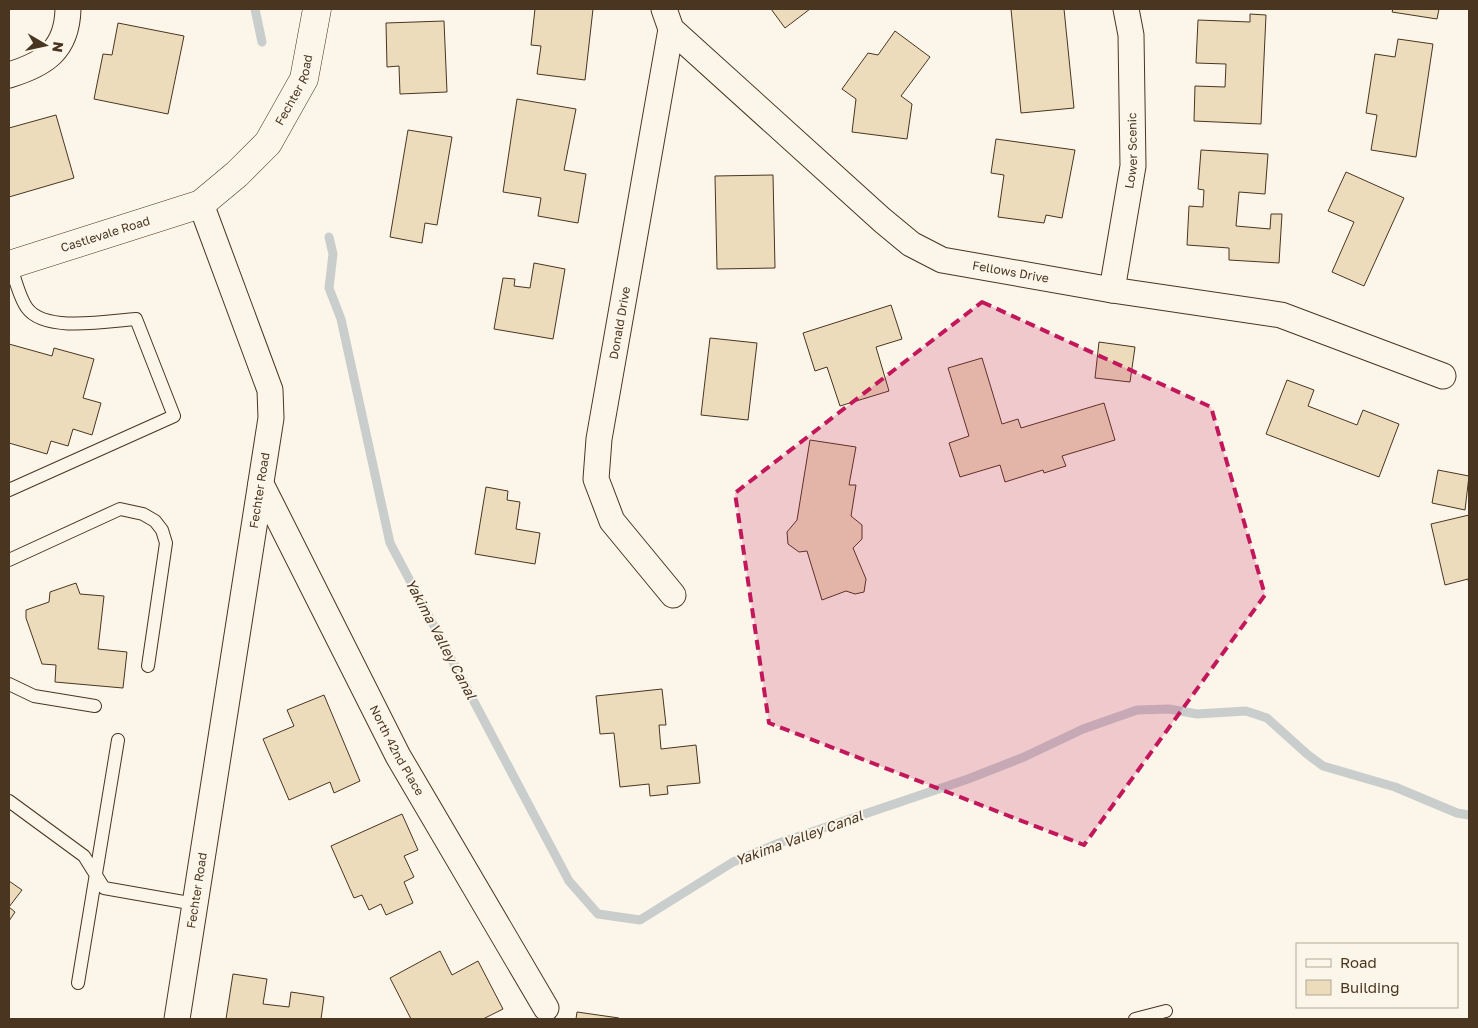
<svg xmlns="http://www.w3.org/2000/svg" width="1478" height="1028" viewBox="0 0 1478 1028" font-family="'Golos Text',sans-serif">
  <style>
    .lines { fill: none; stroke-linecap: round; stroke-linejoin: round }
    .stream { stroke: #c9cecd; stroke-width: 9 }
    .building { fill: #ecdcbc; stroke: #4a3520 }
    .service-casing { stroke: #4a3520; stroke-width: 14 }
    .minor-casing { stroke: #4a3520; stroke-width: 27 }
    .tertiary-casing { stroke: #4a3520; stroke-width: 29 }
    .service { stroke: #fbf6e9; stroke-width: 12 }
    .minor { stroke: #fbf6e9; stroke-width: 25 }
    .tertiary { stroke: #fbf6e9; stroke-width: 28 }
    .marked { fill: #c2185b; fill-opacity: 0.2; stroke: #c2185b; stroke-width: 4; stroke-dasharray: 10 6; stroke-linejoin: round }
    .labels { text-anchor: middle; stroke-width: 4; stroke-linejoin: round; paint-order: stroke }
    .street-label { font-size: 12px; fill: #4a3520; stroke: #fbf6e9 }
    .water-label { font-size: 14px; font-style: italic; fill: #4a3520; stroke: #fbf6e9 }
  </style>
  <rect width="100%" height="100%" fill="#fbf6e9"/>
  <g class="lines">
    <path class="stream" d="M255,9l7,33
      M329,237l4,17 -4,34 12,31 49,224 179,338 29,33 42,6 93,-58 46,-19 189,-64 56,-22 59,-28 54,-19 32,-1 28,5 49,-3 21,7 40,36 16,12 72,21 62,26 12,2"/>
  </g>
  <path class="building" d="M535,9h58l-8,71 -48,-6 4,-28 -10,-1z
    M771,9h39l-25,19z
    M1011,9h53l10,99 -53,5z
    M1393,9h46l-2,10 -45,-7z
    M1250,14l16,1 -5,109 -67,-3 1,-35 30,1 1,-23 -30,-1 2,-43 52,2z
    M444,21l3,71 -47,2 -1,-28 -12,1 -1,-44z
    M118,23l66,13 -16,78 -74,-15 9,-45 9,1z
    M895,31l35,26 -29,39 11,8 -5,35 -55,-7 4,-33 -14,-10 26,-36 10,2z
    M1398,39l35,5 -17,113 -45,-7 6,-35 -11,-2 9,-59 20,3z
    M517,99l59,10 -12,61 22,4 -8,49 -40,-7 3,-18 -38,-6z
    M56,115l18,63 -65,19v-69z
    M408,130l44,7 -15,88 -12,-2 -3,20 -32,-6z
    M996,139l79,11 -13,68 -16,-3 -2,8 -46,-6 6,-42 -13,-2z
    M1201,150l67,4 -3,40 -26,-2 -3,34 34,3 1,-15h11l-3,49 -50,-3v-12l-42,-3 2,-39 14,1 1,-17 -6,-1z
    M1346,172l58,26 -40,88 -32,-14 22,-50 -26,-11z
    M773,175l2,93 -58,1 -2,-93z
    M534,263l31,6 -12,70 -59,-10 9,-51 12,1 -1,7 16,2z
    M891,305l11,34 -26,8 13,44 -49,15 -13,-39 -12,4 -12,-38z
    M710,338l47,5 -9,77 -47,-5z
    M1099,342l36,5 -5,35 -35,-4z
    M9,344l43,12 2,-8 40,11 -11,39 18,5 -9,32 -19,-6 -5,17 -17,-5 -4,13 -38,-11z
    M982,358l20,66 16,-5 3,9 83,-25 11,37 -53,16 4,10 -22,7 -1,-3 -38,12 -5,-17 -40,12 -11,-34 20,-7 -21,-68z
    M1287,380l27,10 -6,16 49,19 6,-15 36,14 -20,53 -113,-43z
    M810,440l46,7 -7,38h7l-5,31 11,9v14l-9,9 13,31 -2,13 -9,2 -9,-3 -24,9 -15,-49 -8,1 -11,-8 -1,-12 10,-12z
    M1438,470l31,6 -4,34 -33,-7z
    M486,487l22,4 -1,9 13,2 -4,27 24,4 -5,31 -60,-10z
    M1469,515v70l-1,-6 -23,6 -14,-61z
    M76,583l4,11 24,2 -6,53 29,3 -4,36 -68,-6 1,-17 -14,-1 -16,-46v-8l23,-8 1,-10z
    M662,689l4,36h-7l2,24 35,-4 4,38 -33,3 1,8 -18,2 -1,-12 -29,3 -6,-54 -14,1 -4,-38z
    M324,695l36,86 -26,12 -4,-11 -41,18 -26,-61 31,-13 -7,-16z
    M402,814l16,36 -14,6 10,21 -10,5 9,21 -27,12 -5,-11 -12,6 -7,-15 -8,3 -23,-52z
    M9,881l13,9 -13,17 6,5 -6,9z
    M440,951l12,24 26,-14 25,48 -20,10h-72l-21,-41z
    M233,974l34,5 -4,25 26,3 2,-15 33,5 -3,22h-95z
    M577,1012l42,6v1h-43z"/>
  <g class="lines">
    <defs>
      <path id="service" d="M9,490l165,-74 -38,-97c-28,2 -91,14 -109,-11 -8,-11 -12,-30 -17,-44
        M9,560l111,-51 23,5 12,7 7,9 4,13 -18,123
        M9,684l25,12 61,10
        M9,801l75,55 20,32 91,16
        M78,983l40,-243
        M1135,1019l31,-8"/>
      <g id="minor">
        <path id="s1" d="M664,9l7,20 211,191 29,24 31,16 170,30 169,25 162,61"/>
        <path d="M671,29l-72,410 -3,40 16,42 61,74"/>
        <path d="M9,75c36,-11 58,-25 59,-66"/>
        <path id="s2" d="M1112,290l21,-124 -2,-131 -5,-26"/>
        <path id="s3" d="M261,484l137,272 148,252"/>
        <path id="s4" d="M177,1019l94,-601 -1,-28 -69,-186"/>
      </g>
      <g id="tertiary">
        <path id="s5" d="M9,265l192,-61 36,-30 31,-31 36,-64 13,-70"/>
      </g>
    </defs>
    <use href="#service" class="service-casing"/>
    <use href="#minor" class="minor-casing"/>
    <use href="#tertiary" class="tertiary-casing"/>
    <use href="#service" class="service"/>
    <use href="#minor" class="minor"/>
    <use href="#tertiary" class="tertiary"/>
  </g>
  <path class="marked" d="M982,302l229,105 54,188 -181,250 -315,-122 -34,-230z"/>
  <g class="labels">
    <g class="street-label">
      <text dy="4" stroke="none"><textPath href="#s5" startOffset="352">Fechter Road</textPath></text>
      <text dy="4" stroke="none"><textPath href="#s2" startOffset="141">Lower Scenic</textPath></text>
      <text dy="4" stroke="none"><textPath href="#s5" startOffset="101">Castlevale Road</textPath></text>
      <text dy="4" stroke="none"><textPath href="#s1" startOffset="448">Fellows Drive</textPath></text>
      <text transform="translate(620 323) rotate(-80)" y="4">Donald Drive</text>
      <text dy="4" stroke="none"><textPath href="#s4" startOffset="535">Fechter Road</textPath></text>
      <text dy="4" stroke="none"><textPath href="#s3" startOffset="299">North 42nd Place</textPath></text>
      <text dy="4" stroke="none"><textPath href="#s4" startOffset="130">Fechter Road</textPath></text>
    </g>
    <g class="water-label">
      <text transform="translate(441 639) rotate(62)" y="5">Yakima Valley Canal</text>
      <text transform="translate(799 838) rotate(-20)" y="5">Yakima Valley Canal</text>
    </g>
  </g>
  <rect width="1478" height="1028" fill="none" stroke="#4a3520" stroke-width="20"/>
  <rect x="1296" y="943" width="162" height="65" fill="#fbf6e9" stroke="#b4a999"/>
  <rect x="1306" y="959" width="25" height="8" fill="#fbf6e9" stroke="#b4a999"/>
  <text x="1340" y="968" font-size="15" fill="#4a3520">Road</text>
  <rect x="1306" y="980" width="25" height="15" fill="#ecdcbc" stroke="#b4a999"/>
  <text x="1340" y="993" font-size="15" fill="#4a3520">Building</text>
  <g transform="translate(45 45) rotate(99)" stroke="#fbf6e9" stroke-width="4" paint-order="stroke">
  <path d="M0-4L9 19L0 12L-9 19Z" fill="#4a3520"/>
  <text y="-8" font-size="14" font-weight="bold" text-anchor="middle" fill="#4a3520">N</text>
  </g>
</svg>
